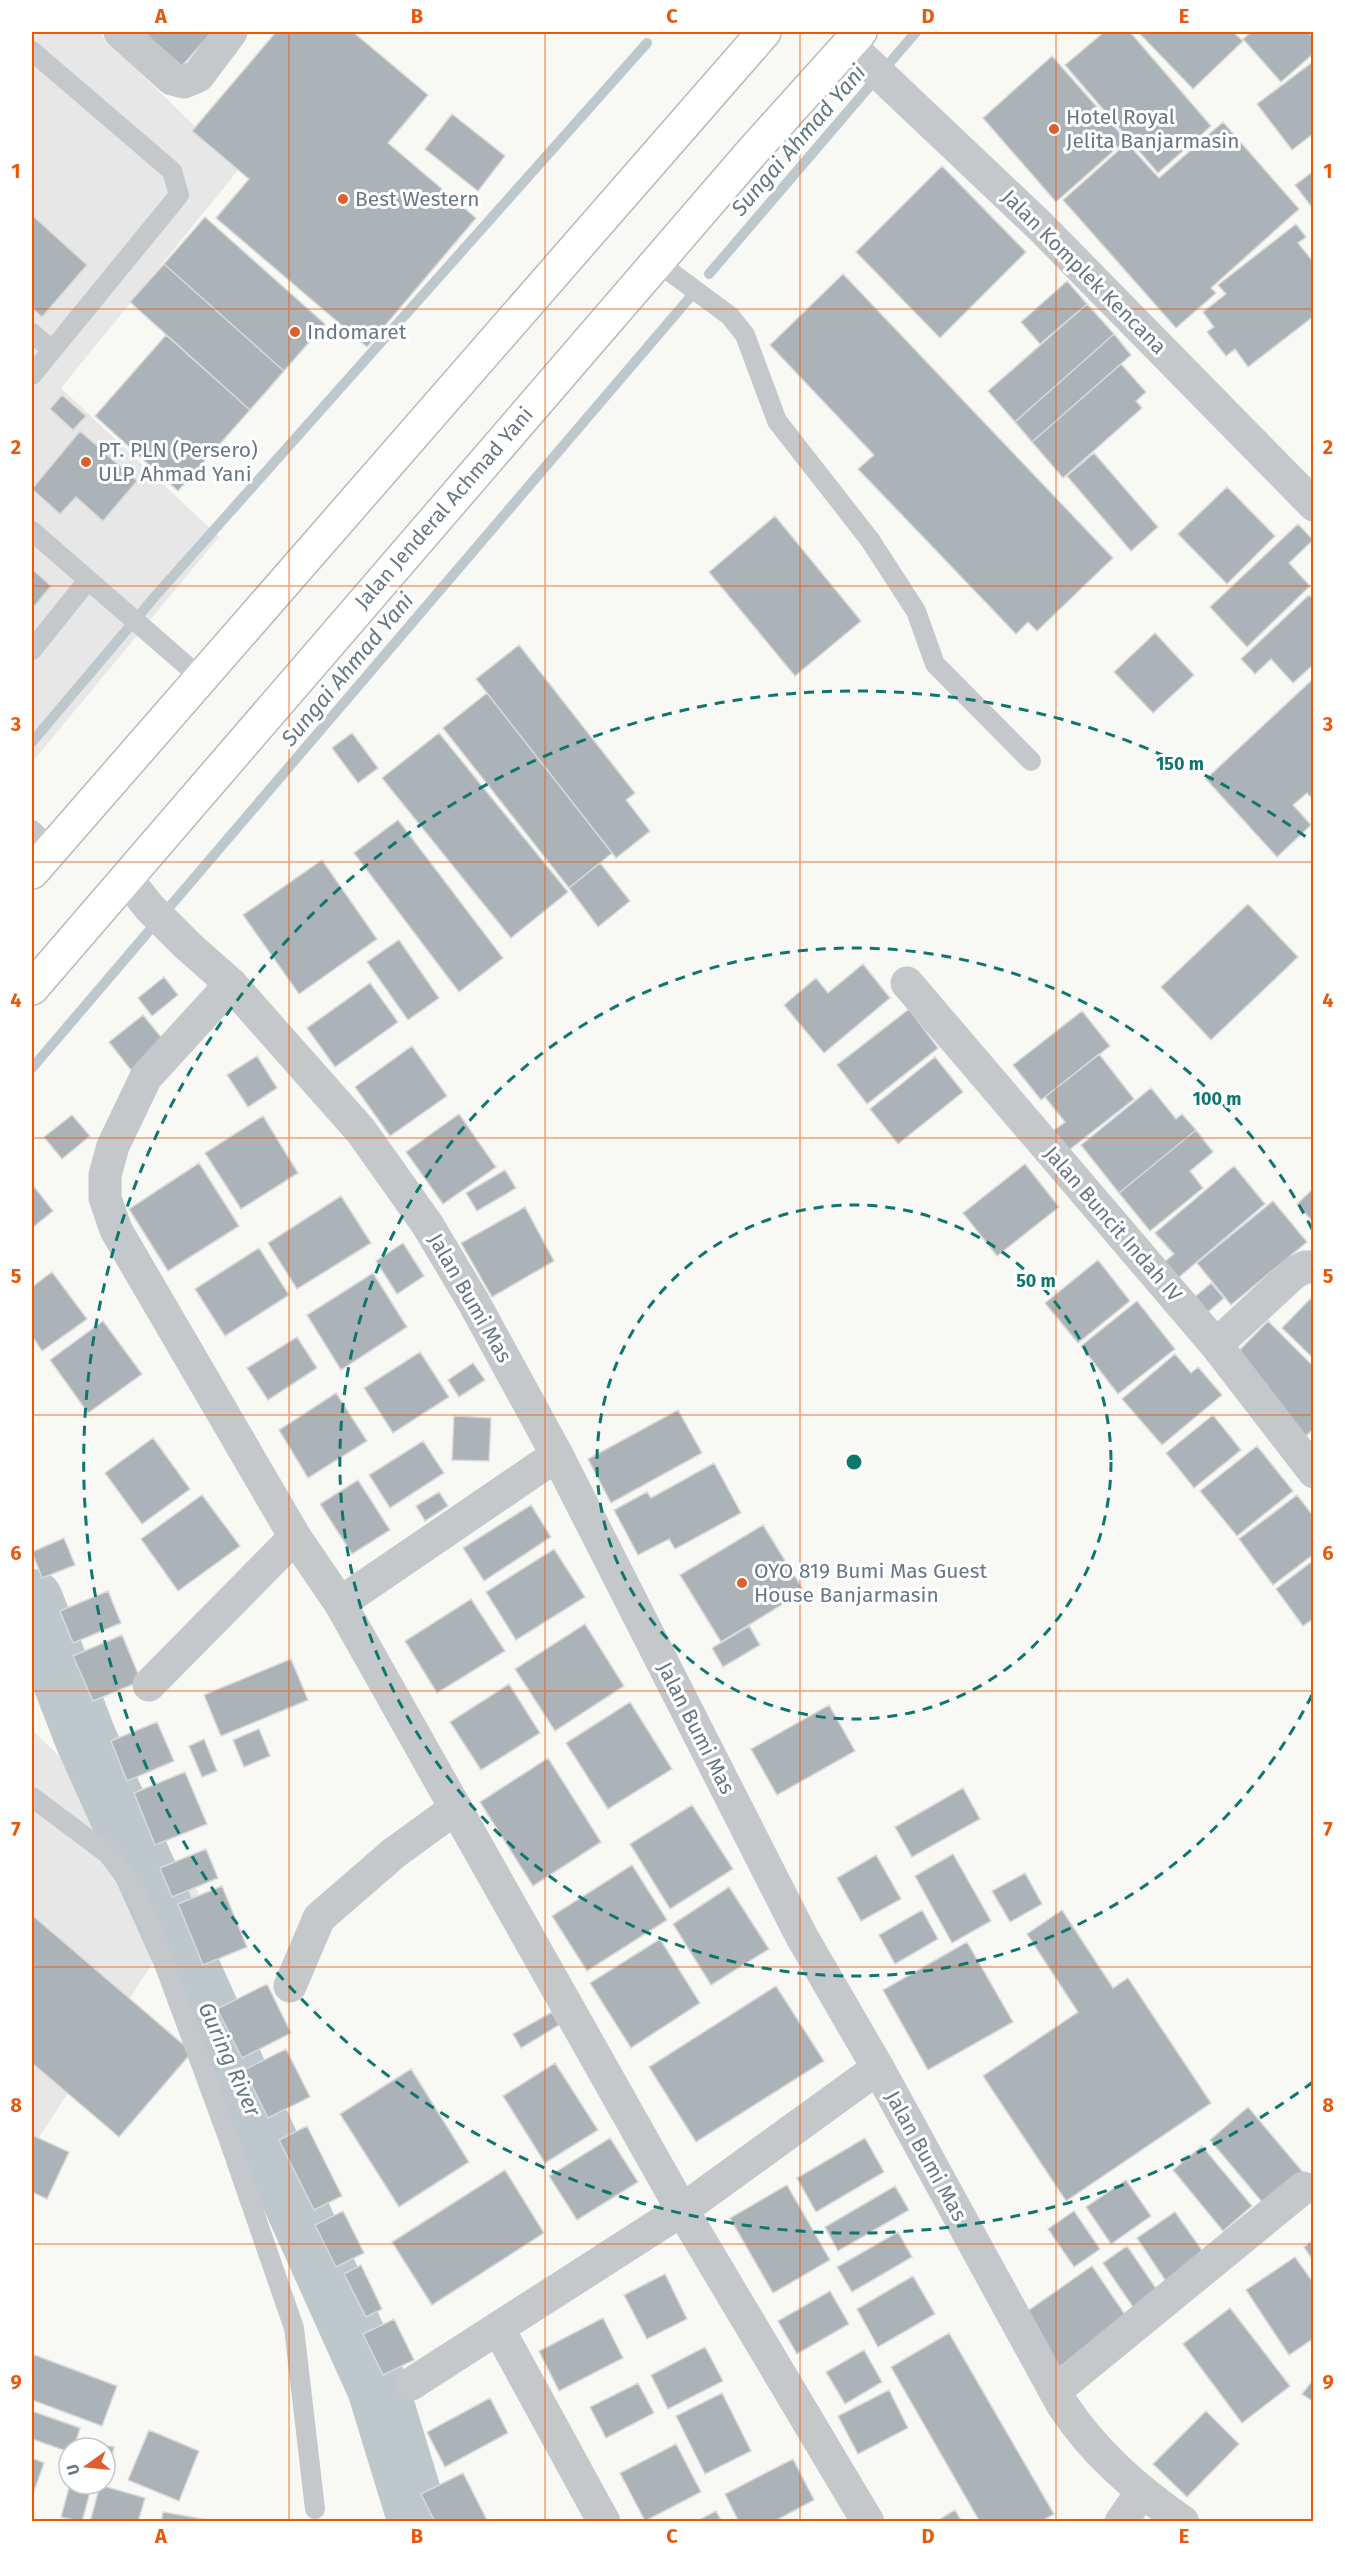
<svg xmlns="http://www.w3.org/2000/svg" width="1345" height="2553" viewBox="0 0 1345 2553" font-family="'Fira Sans',sans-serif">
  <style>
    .built { fill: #e6e7e6 }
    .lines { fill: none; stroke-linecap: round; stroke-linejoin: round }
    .stream { stroke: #bdc7cc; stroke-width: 10 }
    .river { stroke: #bdc7cc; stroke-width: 62 }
    .building { fill: #abb2b8; stroke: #d9dad8; stroke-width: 1.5 }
    .trunk-casing { stroke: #b7babd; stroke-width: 36 }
    .service { stroke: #c4c8cb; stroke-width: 20 }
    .minor { stroke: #c4c8cb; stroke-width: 33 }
    .tertiary { stroke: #c4c8cb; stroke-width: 33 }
    .trunk { stroke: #fff; stroke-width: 33 }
    .grid { fill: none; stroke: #e8590c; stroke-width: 1.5; stroke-opacity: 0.55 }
    .ring { fill: none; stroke: #0f766e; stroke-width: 3; stroke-dasharray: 10 8 }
    .poi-dot { fill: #e05d2e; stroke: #fff; stroke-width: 2 }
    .labels { text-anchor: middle; stroke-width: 6; stroke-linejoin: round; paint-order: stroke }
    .poi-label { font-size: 21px; fill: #687786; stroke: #fff; text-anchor: start }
    .street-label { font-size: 21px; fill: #687786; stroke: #fff }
    .water-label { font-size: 22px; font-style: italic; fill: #637881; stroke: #fff }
    .centre { fill: #0f766e; stroke: #fff; stroke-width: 3 }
    .ring-label { font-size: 18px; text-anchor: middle; font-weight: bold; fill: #0f766e; stroke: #fff; stroke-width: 6; stroke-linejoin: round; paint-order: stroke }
    .neatline { fill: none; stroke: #e8590c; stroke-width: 2 }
    .grid-label { font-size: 20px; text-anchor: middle; font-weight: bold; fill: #e8590c }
  </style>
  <rect width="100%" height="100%" fill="#f8f8f5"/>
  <path class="built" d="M32,32h66l141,137 -178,219 158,149 -187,225z
    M33,1731l166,161 -167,256v-415z"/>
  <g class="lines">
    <path class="stream" d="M709,274l207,-242
      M32,742l125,-148 490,-551
      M32,1068l660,-773"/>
    <path class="river" d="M32,1600l54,139 292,649 41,134"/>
  </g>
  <path class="building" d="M143,32h69l-30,34z
    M276,32h77l75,63 -40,48 88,75 -109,129 -151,-129 33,-39 -57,-48z
    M1104,32h26l81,94 -53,47 -93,-108z
    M1138,32h95l10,9 -50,48z
    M1251,32h57l6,6v15l-33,29 -38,-43z
    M1052,56l74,84 -70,62 -73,-84z
    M1314,61v72l-22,17 -35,-46z
    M452,114l53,42 -27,35 -53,-42z
    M1223,122l76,87 -88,79 5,5 -40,35 -113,-128 64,-57 32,35z
    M942,166l84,86 -86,86 -84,-86z
    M1314,171v39l-19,-25z
    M32,215l55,50 -45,52 -10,-9z
    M205,217l120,107 -41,47 -120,-107z
    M1296,224l10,13 -8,6 16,20v53l-66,51 -13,-18 -9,7 -19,-24 7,-5 -11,-15 23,-18 -8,-9z
    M164,264l120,107 -34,39 -120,-108z
    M843,274l270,284 -76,73 -9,-9 -12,12 -158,-165 16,-14 -104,-110z
    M1067,281l20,23 -47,40 -19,-22z
    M1087,304l27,30 -99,88 -27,-31z
    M1114,334l17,21 -99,87 -17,-20z
    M166,335l84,75 -72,81 -83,-75z
    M1121,364l25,28 -10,9 6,7 -79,70 -31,-36z
    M62,395l24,21 -13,14 -23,-21z
    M80,431l57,50 -34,40 -27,-24 -16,17 -28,-25z
    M1094,453l64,74 -27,24 -64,-75z
    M1227,487l48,49 -48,48 -49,-50z
    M775,516l86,105 -66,55 -86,-104z
    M1298,524l15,16 -24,23 21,23 -63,61 -37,-40z
    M32,569l19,17 -19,23z
    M1309,595l5,5v64l-21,19 -22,-24 -16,15 -14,-15z
    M1155,633l39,42 -41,38 -39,-41z
    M519,645l116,148 -9,7 24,31 -34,27 -140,-179z
    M1314,678v122l-7,-7 -14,12 18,20 -34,32 -71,-78z
    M487,693l125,160 -43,35 -126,-160z
    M352,733l26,35 -20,15 -26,-35z
    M439,733l129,159 -57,46 -129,-160z
    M398,820l105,138 -44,34 -105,-139z
    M322,860l55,79 -78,55 -56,-79z
    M600,863l30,38 -32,26 -29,-39z
    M1248,904l50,53 -87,83 -50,-53z
    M399,940l40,58 -31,22 -41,-58z
    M863,964l27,34 -66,55 -40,-48 32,-27 12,15z
    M164,977l14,18 -26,21 -14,-18z
    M370,983l28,39 -63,45 -28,-39z
    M909,1009l29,39 -71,56 -30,-39z
    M1082,1011l28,35 -69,54 -28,-35z
    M143,1015l22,27 -34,28 -22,-28z
    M412,1046l35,50 -57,40 -35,-49z
    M1099,1054l35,45 -70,55 -15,-20 16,-12 -20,-25z
    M257,1056l20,32 -29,19 -21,-32z
    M935,1057l28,35 -65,52 -28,-35z
    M1151,1088l25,31 6,-5 14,16 -77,63 -38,-48z
    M459,1114l37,53 -53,37 -37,-52z
    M72,1115l18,21 -28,23 -18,-22z
    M263,1116l35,57 -57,36 -36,-56z
    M1196,1130l17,22 -23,19 13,17 -53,43 -31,-38z
    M199,1163l40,63 -71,45 -39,-62z
    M1025,1164l34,43 -62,49 -34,-43z
    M1234,1166l31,38 -94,80 -14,-16 17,-14 -19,-21z
    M505,1170l11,18 -39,23 -11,-18z
    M32,1184l21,27 -21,17z
    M1314,1188v35l-17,-19z
    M341,1196l30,47 -74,46 -29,-46z
    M1273,1201l34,41 -76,63 -34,-42z
    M525,1207l29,54 -62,36 -31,-54z
    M403,1243l21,33 -27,18 -21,-33z
    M259,1248l30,47 -64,41 -30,-47z
    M1098,1260l32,41 -52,42 -33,-40z
    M52,1272l35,47 -45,32 -10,-15v-49z
    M373,1273l34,54 -66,43 -34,-55z
    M1211,1283l13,15 -23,20 -13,-15z
    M1311,1298l3,3v58l-32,-31z
    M1137,1301l38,48 -57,45 -37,-48z
    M103,1321l39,53 -54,39 -38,-53z
    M1268,1321l46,46v61l-8,8 -76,-76z
    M297,1337l20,31 -49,32 -21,-32z
    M420,1352l29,45 -56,36 -29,-45z
    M1175,1354l16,19 7,-6 24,28 -60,50 -40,-46z
    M473,1363l12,17 -26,17 -11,-17z
    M336,1393l31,48 -59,37 -29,-48z
    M678,1410l24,43 -91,50 -23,-44z
    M1213,1415l28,35 -47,38 -28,-35z
    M454,1416l37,2 -2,43 -37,-1z
    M153,1438l37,51 -48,35 -37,-51z
    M423,1441l21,32 -54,35 -21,-33z
    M1257,1446l36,45 -56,45 -37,-45z
    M714,1463l27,50 -66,36 -6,-10 -31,16 -24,-45 33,-18 4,6z
    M358,1480l32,50 -38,24 -32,-50z
    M439,1492l9,14 -23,15 -9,-15z
    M202,1495l38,51 -62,45 -37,-52z
    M1297,1495l17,22v37l-41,31 -34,-46z
    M531,1505l20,32 -67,44 -21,-33z
    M763,1525l41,66 -83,51 -41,-67z
    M64,1538l11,27 -33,13 -10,-26z
    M554,1549l31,48 -69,43 -30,-48z
    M1314,1560v58l-11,8 -27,-37z
    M108,1591l13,32 -48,20 -13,-32z
    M471,1599l34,52 -68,42 -32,-52z
    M585,1624l39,62 -69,45 -40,-62z
    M749,1626l11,19 -37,22 -11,-19z
    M122,1635l19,46 -48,20 -20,-45z
    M291,1659l17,41 -87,36 -17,-41z
    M509,1684l31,49 -59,37 -31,-48z
    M630,1702l42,67 -64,40 -42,-66z
    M829,1705l26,46 -78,44 -26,-46z
    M157,1722l17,39 -47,20 -16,-40z
    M259,1729l11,27 -26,11 -11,-27z
    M204,1739l13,32 -15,6 -13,-31z
    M548,1758l53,84 -68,44 -53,-84z
    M185,1772l22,52 -52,21 -21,-52z
    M963,1788l17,31 -68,38 -17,-30z
    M692,1805l41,64 -63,40 -40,-65z
    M206,1849l12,29 -46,19 -12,-29z
    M953,1854l38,67 -39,22 -37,-67z
    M876,1855l25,44 -40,22 -24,-43z
    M632,1865l35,55 -80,51 -35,-55z
    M1025,1873l17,31 -32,18 -18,-31z
    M222,1886l25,61 -44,18 -25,-61z
    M729,1887l40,62 -58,36 -38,-61z
    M922,1910l16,29 -43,25 -16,-29z
    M1062,1910l51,78 15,-10 83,125 -145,98 -83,-125 95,-64 -51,-78z
    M32,1915l160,137 -73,85 -87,-74z
    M660,1939l40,64 -69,45 -41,-65z
    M967,1942l46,80 -85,48 -45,-80z
    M267,1984l24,49 -49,25 -25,-49z
    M776,1986l48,75 -128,81 -47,-75z
    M552,2012l7,13 -38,23 -8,-14z
    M286,2049l24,48 -42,21 -24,-48z
    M555,2063l43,67 -53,33 -42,-67z
    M411,2069l58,93 -70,45 -59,-93z
    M1248,2107l58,69 -38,33 -58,-69z
    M307,2126l35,70 -28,14 -35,-70z
    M32,2135l37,17 -22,47 -15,-7z
    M610,2138l28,44 -61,38 -28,-44z
    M865,2138l19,34 -68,40 -19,-34z
    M1202,2146l50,60 -29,25 -50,-61z
    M505,2170l39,63 -112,72 -40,-63z
    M1126,2180l25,36 -40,28 -25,-37z
    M787,2185l43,75 -57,33 -43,-75z
    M895,2186l14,24 -71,41 -13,-24z
    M343,2211l21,42 -28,14 -21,-42z
    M1074,2211l26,38 -26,18 -26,-38z
    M1175,2212l31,44 -39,27 -30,-45z
    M898,2232l14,25 -60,35 -15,-25z
    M1314,2240v22l-10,-15z
    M1127,2246l32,47 -24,17 -32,-47z
    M1295,2257l19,27v54l-25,17 -43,-65z
    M361,2265l21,44 -16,8 -22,-43z
    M1092,2266l36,53 -70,49 -36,-53z
    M665,2274l22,45 -40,20 -23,-44z
    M913,2276l22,38 -57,33 -21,-38z
    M830,2291l19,33 -52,30 -19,-33z
    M1230,2308l60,78 -48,37 -59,-79z
    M603,2318l20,40 -64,33 -20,-40z
    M394,2319l20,41 -31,15 -20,-41z
    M949,2333l105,181 -14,8h-60l-89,-155z
    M705,2347l18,34 -55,28 -17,-34z
    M864,2350l18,32 -37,22 -19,-32z
    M32,2354l85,32 -15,40 -70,-26z
    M1314,2379v23l-12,-8z
    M638,2383l16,30 -48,25 -16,-31z
    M889,2390l19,38 -50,26 -20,-38z
    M722,2393l29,58 -46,23 -29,-58z
    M490,2398l18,35 -63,34 -18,-35z
    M32,2411l48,17 -6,20h-5v4l-37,-13z
    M1206,2411l33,33 -52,53 -34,-33z
    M149,2430l50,21 -20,50 -51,-21z
    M87,2442l27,5 -5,22 -4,-1v-20h-20z
    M676,2444l25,48 -56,29 -25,-48z
    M32,2458l12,5 -12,34z
    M793,2459l21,41 -41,22h-34l-14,-28z
    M463,2473l25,49h-53l-14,-28z
    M70,2484l21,4 -9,34 -21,-5z
    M100,2485l45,13 -7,24h-48z
    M955,2510l7,12h-27z
    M716,2511l6,11h-27z
    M163,2512l57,10h-59z"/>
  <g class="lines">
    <defs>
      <path id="trunk" d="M32,872l732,-840
        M32,988l720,-836 108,-120"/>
    </defs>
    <use href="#trunk" class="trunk-casing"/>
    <path class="service" d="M32,51l140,120 7,24 -147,180
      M657,262l73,54 15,19 32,86 93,119 46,71 19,53 96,97
      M32,333l20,17
      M32,531l170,148
      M32,650l56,-70
      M32,830l20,19
      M32,1797l76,57 26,35 14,31 81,220 65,188 21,181"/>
    <path class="minor" d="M120,32l52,47 12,3 14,-6 33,-44
      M849,45l192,182 273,278
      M907,983l309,362 98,127
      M231,984l-85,93 -33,69 -8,29v23l11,32 179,307 45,66 342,607 186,312
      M1216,1345l78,-72 11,-6h9
      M340,1603l217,-148
      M149,1685l146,-148
      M290,1986l29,-68 75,-65 62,-45
      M498,2328l106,194
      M411,2384l271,-174 196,-142
      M1055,2391l248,-203
      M1121,2522l20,-29"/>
    <path class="tertiary" d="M127,879l22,28 39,39 43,38 130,147 66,93 46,77 84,154 245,482 76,131 184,336c31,48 74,85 121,118"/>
    <use href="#trunk" class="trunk"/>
  </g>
  <path class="grid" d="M289,32v2490M545,32v2490M800,32v2490M1056,32v2490M32,309h1282M32,586h1282M32,862h1282M32,1138h1282M32,1415h1282M32,1691h1282M32,1967h1282M32,2244h1282"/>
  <g class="ring">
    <circle cx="854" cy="1462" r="257"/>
    <path d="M1312 1695A514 514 0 1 1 1312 1229"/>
    <path d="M1313 2082A771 771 0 1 1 1313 842"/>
  </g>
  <g class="poi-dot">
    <circle cx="1054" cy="129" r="6"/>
    <circle cx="343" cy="199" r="6"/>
    <circle cx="295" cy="332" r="6"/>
    <circle cx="86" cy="462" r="6"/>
    <circle cx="742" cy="1583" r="6"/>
  </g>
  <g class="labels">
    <g class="poi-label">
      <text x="1066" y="124">Hotel Royal<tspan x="1066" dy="24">Jelita Banjarmasin</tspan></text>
      <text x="355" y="206">Best Western</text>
      <text x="307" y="339">Indomaret</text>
      <text x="98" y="457">PT. PLN (Persero)<tspan x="98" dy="24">ULP Ahmad Yani</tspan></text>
      <text x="754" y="1578">OYO 819 Bumi Mas Guest<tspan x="754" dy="24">House Banjarmasin</tspan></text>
    </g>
    <g class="street-label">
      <text transform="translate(1084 272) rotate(45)" y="7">Jalan Komplek Kencana</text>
      <text transform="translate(444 508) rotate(-49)" y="7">Jalan Jenderal Achmad Yani</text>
      <text transform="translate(1113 1224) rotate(49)" y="7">Jalan Buncit Indah IV</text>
      <text transform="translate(470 1298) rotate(60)" y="7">Jalan Bumi Mas</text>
      <text transform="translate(696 1728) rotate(63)" y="7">Jalan Bumi Mas</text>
      <text transform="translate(926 2156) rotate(61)" y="7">Jalan Bumi Mas</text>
    </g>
    <g class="water-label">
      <text transform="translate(798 140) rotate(-49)" y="8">Sungai Ahmad Yani</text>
      <text transform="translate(347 669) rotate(-50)" y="8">Sungai Ahmad Yani</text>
      <text transform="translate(230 2059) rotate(66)" y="8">Guring River</text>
    </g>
  </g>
  <circle cx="854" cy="1462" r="9" class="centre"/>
  <g class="ring-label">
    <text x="1180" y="770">150 m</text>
    <text x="1217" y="1105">100 m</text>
    <text x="1036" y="1287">50 m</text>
  </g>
  <rect width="1345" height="2553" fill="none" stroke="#ffffff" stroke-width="66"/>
  <g transform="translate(87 2466) rotate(255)"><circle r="28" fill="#ffffff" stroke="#c3c9cf" stroke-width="1.5"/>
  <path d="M0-4.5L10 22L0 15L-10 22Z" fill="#e05d2e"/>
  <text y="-9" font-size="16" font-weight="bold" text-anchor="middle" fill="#687786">U</text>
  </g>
  <rect x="33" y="33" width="1279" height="2487" class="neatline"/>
  <g class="grid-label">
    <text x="161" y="23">A</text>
    <text x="417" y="23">B</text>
    <text x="672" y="23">C</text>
    <text x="928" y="23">D</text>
    <text x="1184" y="23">E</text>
    <text x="16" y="178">1</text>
    <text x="1328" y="178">1</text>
    <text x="16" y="454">2</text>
    <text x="1328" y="454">2</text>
    <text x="16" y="731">3</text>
    <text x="1328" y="731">3</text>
    <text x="16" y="1007">4</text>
    <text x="1328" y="1007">4</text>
    <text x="16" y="1283">5</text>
    <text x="1328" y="1283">5</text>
    <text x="16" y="1560">6</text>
    <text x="1328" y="1560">6</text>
    <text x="16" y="1836">7</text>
    <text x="1328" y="1836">7</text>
    <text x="16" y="2112">8</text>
    <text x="1328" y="2112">8</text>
    <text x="16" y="2389">9</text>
    <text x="1328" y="2389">9</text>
    <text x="161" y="2543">A</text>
    <text x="417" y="2543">B</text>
    <text x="672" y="2543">C</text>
    <text x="928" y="2543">D</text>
    <text x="1184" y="2543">E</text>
  </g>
</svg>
